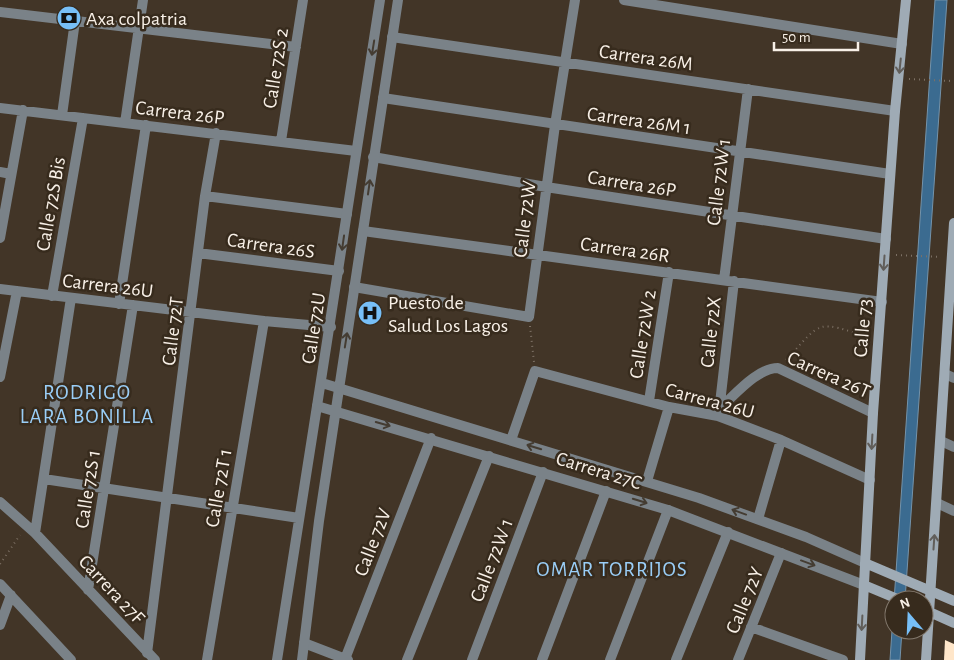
<svg xmlns="http://www.w3.org/2000/svg" width="954" height="660" viewBox="0 0 954 660" font-family="'Alegreya Sans',sans-serif">
  <style>
    .water { fill: #3b6b90; stroke: #7493aa }
    .building { fill: #ffe6c9 }
    .lines { fill: none; stroke-linecap: round; stroke-linejoin: round }
    .path { stroke: #7d7165; stroke-width: 2; stroke-dasharray: 1 4; stroke-linecap: butt }
    .minor { stroke: #7a8288; stroke-width: 10 }
    .tertiary { stroke: #7a8288; stroke-width: 10 }
    .secondary { stroke: #9fabb5; stroke-width: 10 }
    .oneway { stroke: #443c32 }
    .oneway2 { stroke: #615e5a }
    .labels { text-anchor: middle; stroke-width: 5; stroke-linejoin: round; paint-order: stroke }
    .poi-label { font-size: 20px; fill: #f8f0e7; stroke: #372b1d; text-anchor: start }
    .street-label { font-size: 20px; fill: #f8f0e7; stroke: #372b1d }
    .neighbourhood-label { font-size: 21px; letter-spacing: 1px; fill: #9acef7; stroke: #372b1d }
  </style>
  <rect width="100%" height="100%" fill="#423527"/>
  <path class="water" d="M935,0h12l-42,600h-11v30h8l-2,30h-10z"/>
  <path class="building" d="M945,640l9,4v16h-10z"/>
  <g class="lines">
    <path class="path" d="M909,79l43,2
      M896,255l45,2
      M530,326l4,36
      M786,360c38,-41 29,-39 83,-23
      M0,564l20,-29"/>
    <path class="minor" d="M624,0l278,44
      M0,12l296,35
      M392,37l503,74
      M383,98l507,76
      M0,108l356,43
      M62,115l13,-94
      M125,123l18,-123
      M281,141l22,-141
      M373,157l173,30 340,52
      M0,172l11,2
      M205,196l142,18
      M363,231l519,71
      M0,238l23,-128
      M198,253l141,18
      M724,280l24,-191
      M354,287l175,30 26,-192 20,-125
      M0,289l264,32 67,6
      M52,296l31,-178
      M119,304l27,-179
      M945,374l9,4
      M0,377l17,-86
      M649,401l20,-129
      M719,409c16,-14 38,-41 59,-41l95,45
      M719,412l15,-131
      M511,440l24,-69 134,36 49,9 63,24 89,40
      M941,441l13,6
      M44,479l255,39
      M647,481l22,-74
      M0,502l35,31 120,127
      M937,503l17,8
      M758,519l23,-79
      M35,533l36,-235
      M0,584l71,76
      M88,590l45,-285
      M0,625l11,-30
      M751,627l92,33
      M304,643l44,17
      M147,653l58,-457 11,-63
      M345,659l86,-221
      M207,660l57,-339
      M277,660l40,-254
      M407,660l82,-204
      M472,660l71,-188
      M542,660l64,-169
      M610,660l58,-150
      M676,660l52,-128
      M738,660l43,-107"/>
    <path class="tertiary" d="M380,0l-63,406 351,104 196,75
      M322,383l377,115 107,39 59,26
      M302,660l17,-139 79,-521"/>
    <path class="secondary" d="M865,563l89,38
      M864,585l36,15
      M925,610l29,13
      M860,660l13,-247 22,-302 11,-111
      M926,660l28,-437"/>
  </g>
  <defs><path id="oneway-shaft" d="M-6 0H5M1.5-3L5.5 0L1.5 3" fill="none" stroke-width="1.6" stroke-linecap="round" stroke-linejoin="round" transform="scale(1.25)"/></defs>
  <g class="oneway">
    <use href="#oneway-shaft" transform="translate(373 48) rotate(99)"/>
    <use href="#oneway-shaft" transform="translate(369 187) rotate(-82)"/>
    <use href="#oneway-shaft" transform="translate(343 243) rotate(98)"/>
    <use href="#oneway-shaft" transform="translate(346 340) rotate(-81)"/>
    <use href="#oneway-shaft" transform="translate(383 424) rotate(16)"/>
    <use href="#oneway-shaft" transform="translate(534 447) rotate(-163)"/>
    <use href="#oneway-shaft" transform="translate(640 501) rotate(17)"/>
    <use href="#oneway-shaft" transform="translate(739 512) rotate(-160)"/>
    <use href="#oneway-shaft" transform="translate(808 563) rotate(20)"/>
  </g>
  <g class="oneway2">
    <use href="#oneway-shaft" transform="translate(900 66) rotate(96)"/>
    <use href="#oneway-shaft" transform="translate(884 263) rotate(94)"/>
    <use href="#oneway-shaft" transform="translate(872 442) rotate(93)"/>
    <use href="#oneway-shaft" transform="translate(934 542) rotate(-86)"/>
    <use href="#oneway-shaft" transform="translate(862 623) rotate(93)"/>
  </g>
  <defs>
    <symbol id="bank-disc" viewBox="-11 -11 22 22"><circle r="9.5" fill="#77bff7" stroke="#372b1d"/><path d="M-6-4H6V4H-6ZM0-2.3a2.3 2.3 0 1 0 0 4.6a2.3 2.3 0 1 0 0-4.6Z" fill="#111"/></symbol>
    <symbol id="hospital-disc" viewBox="-11 -11 22 22"><circle r="9.5" fill="#77bff7" stroke="#372b1d"/><path d="M-5-5h3v3.5h4V-5h3V5h-3V1.5h-4V5h-3Z" fill="#111"/></symbol>
  </defs>
  <g fill-rule="evenodd">
    <use href="#bank-disc" x="55" y="4" width="28" height="28"/>
    <use href="#hospital-disc" x="356" y="299" width="28" height="28"/>
  </g>
  <g class="labels">
    <g class="poi-label">
      <text x="86" y="25">Axa colpatria</text>
      <text x="388" y="309">Puesto de<tspan x="388" dy="23">Salud Los Lagos</tspan></text>
    </g>
    <g class="street-label">
      <text transform="translate(646 57) rotate(8)" y="7">Carrera 26M</text>
      <text transform="translate(275 68) rotate(-81)" y="7">Calle 72S 2</text>
      <text transform="translate(180 112) rotate(7)" y="7">Carrera 26P</text>
      <text transform="translate(639 120) rotate(8)" y="7">Carrera 26M 1</text>
      <text transform="translate(718 182) rotate(-83)" y="7">Calle 72W 1</text>
      <text transform="translate(632 183) rotate(9)" y="7">Carrera 26P</text>
      <text transform="translate(50 204) rotate(-80)" y="7">Calle 72S Bis</text>
      <text transform="translate(524 219) rotate(-83)" y="7">Calle 72W</text>
      <text transform="translate(271 245) rotate(8)" y="7">Carrera 26S</text>
      <text transform="translate(625 249) rotate(8)" y="7">Carrera 26R</text>
      <text transform="translate(108 285) rotate(7)" y="7">Carrera 26U</text>
      <text transform="translate(313 328) rotate(-81)" y="7">Calle 72U</text>
      <text transform="translate(862 328) rotate(-85)" y="7">Calle 73</text>
      <text transform="translate(172 331) rotate(-83)" y="7">Calle 72T</text>
      <text transform="translate(710 332) rotate(-84)" y="7">Calle 72X</text>
      <text transform="translate(642 334) rotate(-81)" y="7">Calle 72W 2</text>
      <text transform="translate(829 374) rotate(24)" y="7">Carrera 26T</text>
      <text transform="translate(710 400) rotate(15)" y="7">Carrera 26U</text>
      <text transform="translate(599 470) rotate(17)" y="7">Carrera 27C</text>
      <text transform="translate(218 488) rotate(-80)" y="7">Calle 72T 1</text>
      <text transform="translate(87 489) rotate(-81)" y="7">Calle 72S 1</text>
      <text transform="translate(372 542) rotate(-69)" y="7">Calle 72V</text>
      <text transform="translate(491 560) rotate(-69)" y="7">Calle 72W 1</text>
      <text transform="translate(112 589) rotate(47)" y="7">Carrera 27F</text>
      <text transform="translate(744 600) rotate(-68)" y="7">Calle 72Y</text>
    </g>
    <g class="neighbourhood-label">
      <text x="87" y="399">RODRIGO<tspan x="87" dy="24">LARA BONILLA</tspan></text>
      <text x="612" y="576">OMAR TORRIJOS</text>
    </g>
  </g>
  <g transform="translate(909 615) rotate(341)"><circle r="24" fill="#372b1d" stroke="#847a6e"/>
  <path d="M0-4L9 19L0 12L-9 19Z" fill="#77bff7"/>
  <text y="-8" font-size="14" font-weight="bold" text-anchor="middle" fill="#f8f0e7">N</text>
  </g>
  <path d="M774 42v8h84v-8" fill="none" stroke="#f8f0e7" stroke-width="2.5"/>
  <text x="782" y="42" font-size="15" fill="#f8f0e7" stroke="#372b1d" stroke-width="4" paint-order="stroke">50 m</text>
</svg>
